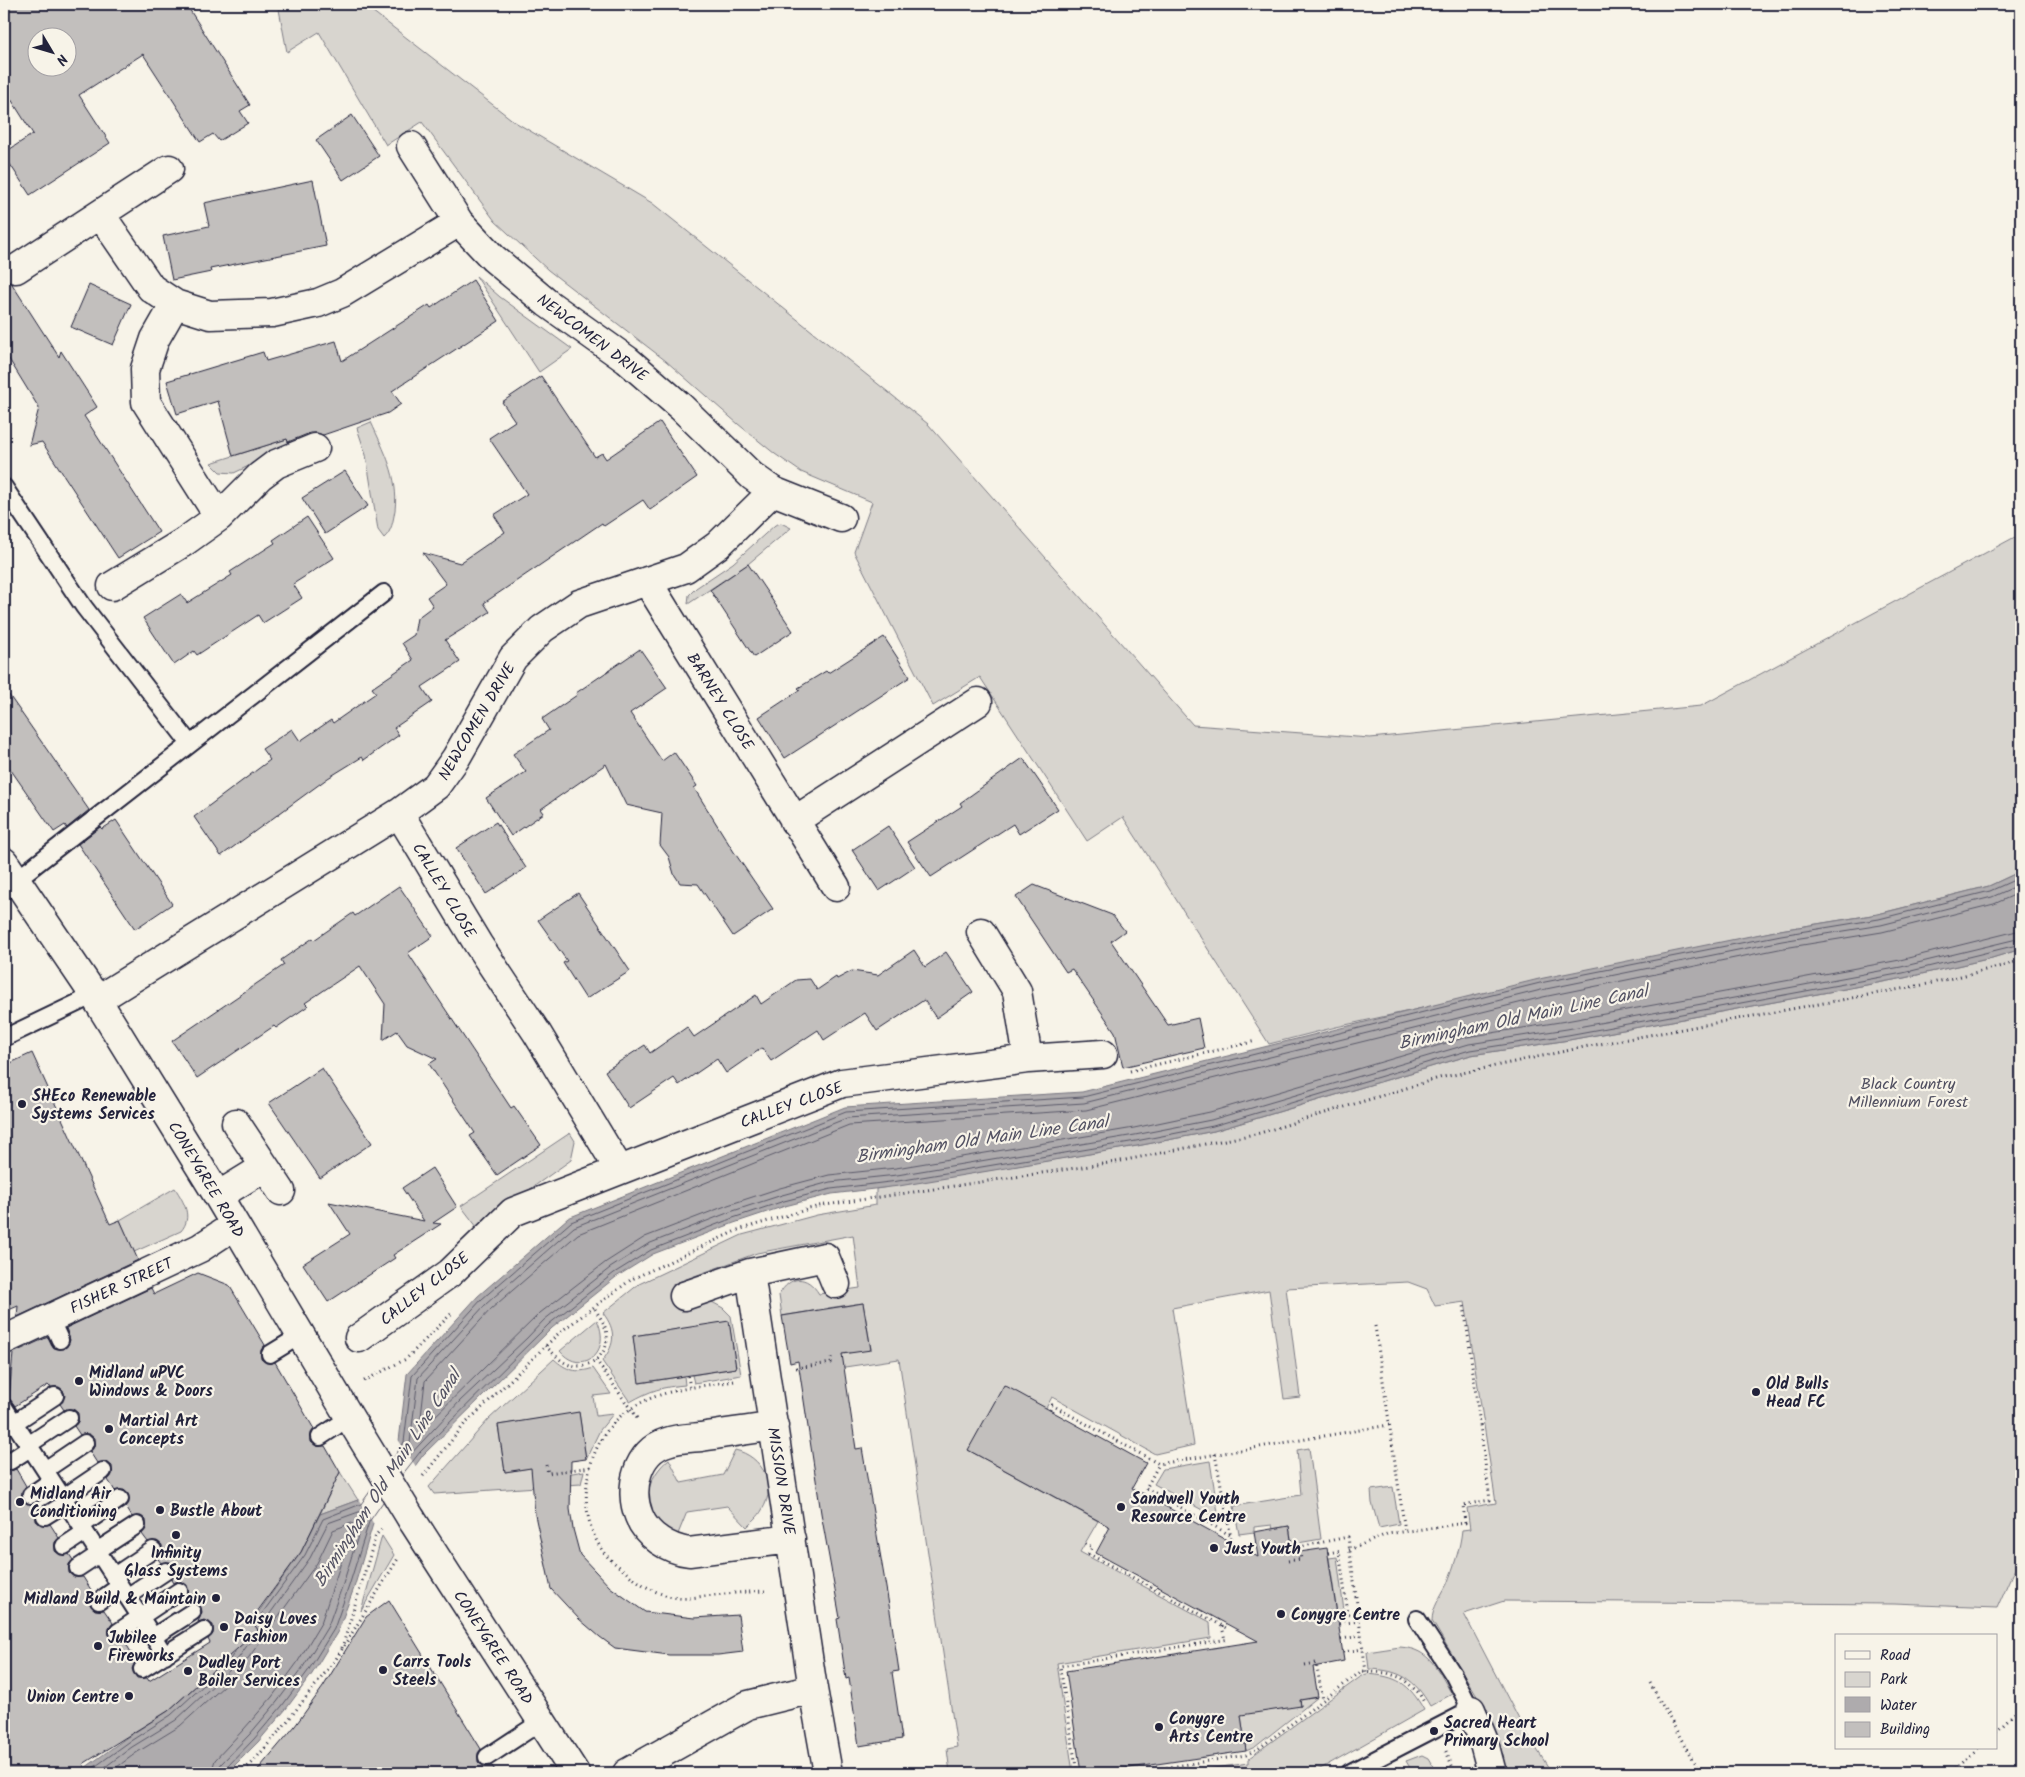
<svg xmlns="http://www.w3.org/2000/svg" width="2025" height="1777" viewBox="0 0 2025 1777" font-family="Kalam,sans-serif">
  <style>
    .green { fill: #d8d5cf; stroke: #7d7c85 }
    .water { fill: #aeabad; stroke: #76747f }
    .pier { fill: #f7f3e8 }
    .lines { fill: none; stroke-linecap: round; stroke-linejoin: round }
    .shore { stroke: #5a5969; stroke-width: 1 }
    .building { fill: #c2bfbd; stroke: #22223b; fill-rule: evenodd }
    .service-casing { stroke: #22223b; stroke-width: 20 }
    .minor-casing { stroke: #22223b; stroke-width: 31 }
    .path { stroke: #22223b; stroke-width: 3; stroke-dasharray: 1 4; stroke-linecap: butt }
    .service { stroke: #f7f3e8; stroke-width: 16 }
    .minor { stroke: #f7f3e8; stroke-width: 28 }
    .minor-bridge-casing { stroke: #22223b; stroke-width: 31; stroke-linecap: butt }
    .minor-bridge { stroke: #f7f3e8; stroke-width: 28 }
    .poi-dot { fill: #22223b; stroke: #f7f3e8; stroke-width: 2 }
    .labels { text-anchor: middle; stroke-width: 4.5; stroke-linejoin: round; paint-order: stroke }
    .street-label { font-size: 16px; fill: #22223b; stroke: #f7f3e8 }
    .park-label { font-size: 16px; fill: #504f60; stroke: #f7f3e8 }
    .poi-label { font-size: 16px; font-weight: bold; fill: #22223b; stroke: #f7f3e8; text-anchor: start }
    .water-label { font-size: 18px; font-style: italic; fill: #535263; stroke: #f7f3e8 }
  </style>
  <rect width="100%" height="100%" fill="#f7f3e8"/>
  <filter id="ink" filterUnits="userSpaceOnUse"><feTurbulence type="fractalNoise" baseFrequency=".02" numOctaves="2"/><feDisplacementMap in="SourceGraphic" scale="10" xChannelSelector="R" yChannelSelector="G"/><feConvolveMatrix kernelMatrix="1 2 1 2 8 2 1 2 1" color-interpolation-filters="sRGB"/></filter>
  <g filter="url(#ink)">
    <path class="green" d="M278,4h85l152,118 137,81 276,221 265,301 177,13 331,-32 312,-168 8,-2v335l-32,15 -111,28 -98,16 -444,97 -67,17 -146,-227 -36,24 -107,-164 -47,29 -79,-154 18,-50 -71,-30 -26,-18 -37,-30 -72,-63 -118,-91 -53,-49 -73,-99 -36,23 -67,-113 -32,20z
      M476,276l24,21 72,52 -33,23z
      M371,422c13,29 28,55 24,88 -2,11 -3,21 -11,28l-6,-8 -12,-75 -9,-27z
      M287,439l3,7 -56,27 -14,-1 -9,-9z
      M781,523l10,5 -43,36 -60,40 1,-9 7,-7 37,-25 42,-38z
      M2021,949v611l-9,14 -15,34 -103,-4 -390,-3 -40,13 61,117 27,42h-49l-13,-55 -58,-97c0,-13 9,-25 15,-37 7,-18 13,-35 15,-54l8,-1 -3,-21 29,-5 -31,-201 -30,4 -8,-17 -19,-7 -122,6 14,109 -16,2 -15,-109 -97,18 22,137 -39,9 -103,-57 -6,11 -78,42 130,71 -18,31 130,70 1,16 -154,25 16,110h-123l-3,-24 10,-2 -58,-388 -61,9 -3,-13 36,-6 -8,-46 -35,5 2,15 -10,2 -2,-15 -36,6 -3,-21c11,-20 28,-21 40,-1l41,-6 -7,-53 -96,18 -84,31 9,24 16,-5 14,-1 11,6 8,8 10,59 -47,8 -2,-8 44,-7 -7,-46 -96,14 7,47 44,-7 1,9c-23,2 -34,5 -55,17l-28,-41c14,-17 14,-31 1,-48l36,-29 103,-49 75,-20 59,-10v-16l261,-43 77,-15 257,-76 98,-15 335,-62 88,-20z
      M570,1133l5,8 -4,19 -94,67 -16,-21z
      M175,1188c9,14 18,29 6,43l-47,21 -14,-32z
      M597,1320c16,34 -17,56 -37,31z
      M554,1359c12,11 23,15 39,9l18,26 -18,2 3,20 17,-2 -13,16 -14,29 -7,-46 -81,12 7,47 36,-6 3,12 40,-7 -3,13 -147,10 -5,-7 60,-68z
      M1309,1448l12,91 -29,5 -3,-18 -16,3 -1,-4 -18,2v5l-15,2 -5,-28 67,-11 -4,-45z
      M735,1450c27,6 43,35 27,60 -3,6 -10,12 -15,17l-20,-21 -40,6 -9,22c-5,-3 -11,-4 -15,-7 -26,-19 -15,-51 6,-68l12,24 42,-8z
      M1210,1461l9,58 -65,-35 9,-15z
      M340,1472l18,28 -38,14z
      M1393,1487l6,37 -20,4 -7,-25 -1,-13z
      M382,1536l12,19 -33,56z
      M1337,1557l8,62 -7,1 -9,-62z
      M1400,1647c31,2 37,23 52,47l-22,12c-15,-27 -30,-36 -61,-37l-2,-17z
      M1366,1674c31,2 43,9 58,36l-111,63h-134l70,-10v-5l110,-80z
      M1318,1697l-63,50 -9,4 -7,-48 62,3 -1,-6z
      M1422,1755l6,3 9,15h-24l-7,-12z"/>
    <path class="water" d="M2021,871v78l-29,9 -88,20 -335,62 -98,15 -257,76 -77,15 -238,40 -67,8 -47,12 -51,17 -81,31 -37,23 -64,51 -129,127 -50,69 -19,64 -16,43 -26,43 -26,35 -28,33 -31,31h-149l48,-35 42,-27 55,-49 78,-110 19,-38 38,-14 41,-59 8,-67 71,-78 90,-78 277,-111 237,-15 457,-113 241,-49 98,-16 111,-28z"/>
    <path class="pier" d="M397,1438l20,30 -42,58 -18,-29z"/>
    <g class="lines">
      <path class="shore" d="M2021,884l-29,13 -111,28 -99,16 -241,49 -457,113 -237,15 -273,109 -88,77 -68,74 -8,65 -6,13 4,1 52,-56 67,-63 17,-18 66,-52 38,-24 82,-32 52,-17 48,-13 67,-7 238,-40 76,-15 258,-76 98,-15 334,-62 120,-29
        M2021,892l-27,12 -112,28 -98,16 -241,49 -457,113 -237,15 -271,109 -87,75 -66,72 -5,45 4,1 116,-114 66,-51 39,-25 83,-32 52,-17 49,-13 67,-7 238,-40 76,-16 257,-75 99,-16 334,-61 121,-30
        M393,1459l11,-17 8,-66 70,-77 89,-77 275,-110 237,-15 457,-114 241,-48 98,-16 111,-28 31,-14
        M402,1475l18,-23 129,-128 65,-51 37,-23 82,-32 51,-17 47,-12 67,-8 238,-40 77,-15 257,-76 98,-15 335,-62 118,-29
        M255,1623l50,-68 18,-36 38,-15 13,-18
        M89,1771l40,-29 42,-27 55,-50 9,-13
        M97,1773l35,-26 44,-27 55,-51 24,-35
        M109,1773l27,-20 44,-27 56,-51 81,-112 16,-33 19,-7 1,3 -32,97 -24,40 -25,34 -28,32 -29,31 -4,13
        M218,1773l3,-9 29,-30 27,-32 26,-35 25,-41 15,-42 20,-64 5,-8 -1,-3 -39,14 -18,35 -51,71
        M224,1773l2,-5 28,-29 28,-33 26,-35 26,-42 15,-43 20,-64 14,-20"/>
    </g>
    <path class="building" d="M4,4h182l64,101 -10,6 8,12 -29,18 -6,-7 -13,8 -57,-88 -64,41 31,48 -80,52 -26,-40v-2l29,-19 -29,-46zM38,38h30v30h-30z
      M352,115l27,41 -36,24 -27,-40z
      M313,180l13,66 -116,23 1,3 -39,8 -9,-44 46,-10 -5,-23z
      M4,278l8,6 47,73 2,-6 36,56 -13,9 75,116 -41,26 -76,-116 -13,3 10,-37 -35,-57z
      M473,280l26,41 -107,70 9,13 -13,9 -65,22 -6,-2h-7l-22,9 -1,-3 -54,17 -15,-55 -41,13 -10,-33 96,-29 3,9 70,-20 6,20 87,-56 2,3z
      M89,285l42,19 -18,41 -42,-18z
      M541,376l54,81 7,-4 4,6 54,-37 37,55 -47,33 -7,-10 -39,26 -2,-3 -118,80 6,9 -45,28 15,22 -38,25 10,15 -38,26 5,7 -35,25 -2,-3 -34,21 -107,78 -27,-39 76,-57 -8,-11 30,-20 8,12 31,-21 2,3 43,-30 -4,-5 41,-28 -11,-17 12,-8 3,-17 16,-12 -6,-9 19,-13 -23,-31 37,10 45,-31 -11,-17 33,-21 -38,-56 26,-17 -13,-19z
      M345,471l23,35 -43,28 -23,-36z
      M307,517l27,41 -41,26 9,14 -39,25 -5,-8 -61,40 -3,-4 -20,14 -31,-47 38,-24 6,9 45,-28 -2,-3 45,-29 -2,-3z
      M748,564l45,67 -39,26 -44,-67z
      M884,637l26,40 -125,81 -26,-41 41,-27 -2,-2 28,-17 2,2z
      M640,649l27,39 -37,25 32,48 12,-9 23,34 -3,2 40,64 39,57 -40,27 -35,-52 -18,-1 -6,-9 -5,-17 -9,-12 2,-32 -36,-8 -20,-41 -65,45 3,4 -33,23 -25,-38 40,-26 -13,-18 36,-24 -7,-11 35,-24 -1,-2z
      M4,688l85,122 -22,18 -2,-3 -11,7 -50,-72z
      M1023,758l35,51 -39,25 -6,-10 -82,53 -24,-35 55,-36 -2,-3z
      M116,820l56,84 -37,25 -57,-85 22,-17 2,2z
      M496,822l30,46 -40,26 -30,-46z
      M888,826l27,41 -36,24 -27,-41z
      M1034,885l78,30 13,16 -14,10 57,84 30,-7 6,30 -81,19 -8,-35 -43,-63 -6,3 -50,-75z
      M399,886l34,50 -25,17 103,155 3,-2 27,39 -44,30 -27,-39 5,-3 -46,-69 8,-5 -30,-14 -10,-14 -14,9 2,-36 -25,-38 -55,37 3,3 -32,22 -2,-2 -77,52 -25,-37 112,-76 -3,-5 32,-22 1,2 39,-27 2,3z
      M578,893l52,78 -44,28 -23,-36 4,-2 -29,-41z
      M914,950l11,17 21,-15 27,40 -37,26 -12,-18 -47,31 -12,-18 -41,27 -6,-10 -47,31 -9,-13 -36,25 -9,-14 -38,26 -5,-7 -45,30 -24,-37 40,-26 5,8 37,-26 7,10 62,-42 5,9 35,-24 14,-1 7,11 19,-13 1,2 15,-8 26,4z
      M32,1053l78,171 10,-4 18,40 -121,57 1,-11 -14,6v-246z
      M322,1068l50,75 -52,35 -51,-75z
      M432,1168l25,39 -24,16 8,1 -48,31 2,3 -67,44 -25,-38 47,-30 -21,-32 95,19 -22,-33z
      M198,1273l31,12 36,60 -4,5v9l5,4 9,-1 39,67 -3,4v9l5,4h9l15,26 -39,80 -50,68 7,10 -90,81 -85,53 6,9h-85v-305l6,3 6,-2 10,17 -4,5 1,9 4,4 10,-1 3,5 -4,4v9l5,4 9,-1 9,14 -4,4v9l5,4 9,-1 4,6 -4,4v9l5,4h9l10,16 -3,4 1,9 4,4h9l9,13 -4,5v9l5,4 10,-1 12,21 -4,8 5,9h10l2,3 61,-38 -2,-4 5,-5v-9l-9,-5 -6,2 4,-10 -1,-5 -5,-4 -10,1 -2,-4 4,-5 -1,-10 -8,-4 -6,2 -2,-3 4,-5v-9l-5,-4 -9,1 -3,-4 4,-5v-9l-5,-4 -9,1 -6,-8 4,-5v-9l-5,-4 -9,1 -6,-10 3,-4 -1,-9 -4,-4 -9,1 -3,-5 -4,-6 4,-5v-9l-5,-4 -10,1 -7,-11 4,-5v-9l-5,-4 -9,1 -6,-9 4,-4v-9l-5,-4 -9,1 -4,-6 5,-8 -2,-6 -4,-3h-9l-2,-2 -33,21 -6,-8 4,-45 35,-16 6,11 10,1 4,-4 2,-5 -4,-12 85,-40 3,6z
      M863,1303l8,47 -29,4 14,95 6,-1 28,163 9,60 -7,1 10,67 -43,7 -10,-68 -3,1 -9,-60 3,-1 -19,-105 -23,-152 -8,2 -8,-47z
      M729,1321l7,47 -97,15 -6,-47z
      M1004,1385l142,78 -14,25 126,69 -4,-25 35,-6 4,27 34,-5 17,113 -31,6 5,30 -18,3 1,6 -60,9 5,36 -151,22h-14l-15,-102 192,-30 -162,-88 14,-26 -142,-77z
      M579,1412l7,47 -15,2 -1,48 3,20 7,26 30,32 35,25 49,6 44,-3 5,37 -25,3h-49l-54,-7 -15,-11 -21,-18 -28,-30 -16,-74 -4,-47 -26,4 -7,-47z
      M389,1600l92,149 -3,4v9l5,4h9l5,7h-242l40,-47 28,-39 43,-70z"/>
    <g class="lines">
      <defs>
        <path id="service" d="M4,487l80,120 106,137
          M16,880l368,-287
          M4,1038l90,-43
          M50,1318l10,22
          M270,1354l31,-19
          M4,1407l161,248
          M14,1423l41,-27
          M320,1437l29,-19
          M28,1445l41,-27
          M10,1461l20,-13
          M45,1470l40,-27
          M31,1495l20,-14
          M63,1498l40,-27
          M45,1516l21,-13
          M81,1526l39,-27
          M64,1546l21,-14
          M97,1551l40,-26
          M78,1568l21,-14
          M114,1576l39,-26
          M127,1597l39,-26
          M99,1601l21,-15
          M118,1632l61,-41
          M153,1637l39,-25
          M142,1669l62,-39
          M487,1757l55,-36
          M1349,1773l122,-63 -18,-36 -36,-55"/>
        <path id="minor" d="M411,146l48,76 34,36 54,45 80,57 54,47 71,69 21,15 68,27
          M101,215l50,73 24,16 35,11 62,-2 46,-10 24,-10 117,-71
          M16,269l153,-100
          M175,304l-20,35 -10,30 1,33 73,115
          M647,581l189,306
          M112,586l72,-44 35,-25 41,-41 16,-12 39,-16
          M399,813l79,131 59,89 82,136
          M794,821l184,-119
          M4,862l90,133 124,201 136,229
          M981,932l36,59 11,68
          M97,1000l302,-187 37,-27 20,-28 57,-100 29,-29 37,-25 107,-36 32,-23 55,-54
          M236,1123l45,68
          M218,1196l47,-29
          M750,1273l63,416 15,84
          M684,1296l66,-23 75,-16 11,27
          M359,1338l91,-65 63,-61 329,-129 186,-24 75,-5
          M4,1340l196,-92 35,-23
          M774,1426c-24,4 -48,7 -73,11 -10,1 -23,1 -34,5 -30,9 -39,47 -28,74 8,20 29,33 50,36l102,-13
          M412,1520l163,253
          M1471,1710l12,29 9,34
          M627,1773l121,-68 65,-16"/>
      </defs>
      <use href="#service" class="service-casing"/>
      <use href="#minor" class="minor-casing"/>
      <path class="path" d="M1130,1071l126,-30
        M1375,1326l30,205
        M545,1346c8,6 15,16 25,19 19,5 39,-10 37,-30 -1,-10 -8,-19 -13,-28
        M596,1360l43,61
        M796,1368l35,-5v-7
        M688,1376l2,12
        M364,1381l42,-22 47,-47
        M734,1381c-37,6 -77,8 -108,31 -41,29 -53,98 -23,139 6,9 17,16 25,23 15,12 32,22 51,24 8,1 18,-1 26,-2 20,-2 40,-4 60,-5
        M1050,1410l2,-5 107,59 230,-39
        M1215,1454l17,89
        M546,1465l2,8 43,-6
        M423,1476l41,-51 95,-92 73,-54 106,-49 81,-24 297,-44 144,-29 179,-55 150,-32 339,-62 78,-19 15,-5
        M1146,1488l84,47
        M1143,1494l16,-30
        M1085,1543l7,4 -3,7 139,75
        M1349,1550l38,-16 78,-11 -2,-18 27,-5 -26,-195
        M1328,1553l11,-2 9,63 10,-1
        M1288,1561l13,-2 -2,-12 49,-10 18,135
        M1339,1624l20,-3
        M1222,1626l3,14
        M1341,1639l20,-3
        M342,1648l34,-113 6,-7
        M1343,1652l20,-3
        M1305,1665l11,-2 7,37
        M1650,1683l50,90
        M1996,1732l25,-24
        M1446,1751l9,22
        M240,1773l12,-10 30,-35 54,-69 63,-102
        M1077,1773l-17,-107 169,-27
        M1132,1773l114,-18 12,-6 104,-78 25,2 15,5 17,15 6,11
        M1952,1773l26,-25"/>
      <use href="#service" class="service"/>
      <use href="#minor" class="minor"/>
      <defs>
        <path id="minor-bridge" d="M354,1425l58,95"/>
      </defs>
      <use href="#minor-bridge" class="minor-bridge-casing"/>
      <use href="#minor-bridge" class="minor-bridge"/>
    </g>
  </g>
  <g class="poi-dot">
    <circle cx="22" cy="1104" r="5"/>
    <circle cx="79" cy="1381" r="5"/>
    <circle cx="1756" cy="1392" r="5"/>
    <circle cx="109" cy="1429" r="5"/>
    <circle cx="20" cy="1502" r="5"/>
    <circle cx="1121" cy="1507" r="5"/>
    <circle cx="160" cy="1510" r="5"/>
    <circle cx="176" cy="1535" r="5"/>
    <circle cx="1214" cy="1548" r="5"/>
    <circle cx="216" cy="1598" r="5"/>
    <circle cx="1281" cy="1614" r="5"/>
    <circle cx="224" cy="1627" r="5"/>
    <circle cx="98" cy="1646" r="5"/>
    <circle cx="383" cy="1670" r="5"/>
    <circle cx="188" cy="1671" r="5"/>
    <circle cx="129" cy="1696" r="5"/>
    <circle cx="1159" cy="1727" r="5"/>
    <circle cx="1434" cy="1731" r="5"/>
  </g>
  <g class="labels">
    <g class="street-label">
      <text transform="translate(593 337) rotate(37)" y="6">NEWCOMEN DRIVE</text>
      <text transform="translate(721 701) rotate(58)" y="6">BARNEY CLOSE</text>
      <text transform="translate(476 721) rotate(-59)" y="6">NEWCOMEN DRIVE</text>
      <text transform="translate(445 890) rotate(59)" y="6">CALLEY CLOSE</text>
      <text transform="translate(791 1104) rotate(-20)" y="6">CALLEY CLOSE</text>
      <text transform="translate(207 1179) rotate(59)" y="6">CONEYGREE ROAD</text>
      <text transform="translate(121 1285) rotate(-25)" y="6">FISHER STREET</text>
      <text transform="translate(424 1288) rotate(-38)" y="6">CALLEY CLOSE</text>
      <text transform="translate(782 1481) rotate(81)" y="6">MISSION DRIVE</text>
      <text transform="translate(494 1647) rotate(57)" y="6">CONEYGREE ROAD</text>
    </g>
    <g class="park-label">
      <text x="1908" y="1089">Black Country<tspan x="1908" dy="18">Millennium Forest</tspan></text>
    </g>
    <g class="poi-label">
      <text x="32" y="1101">SHEco Renewable<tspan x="32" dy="18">Systems Services</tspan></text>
      <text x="89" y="1378">Midland uPVC<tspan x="89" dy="18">Windows &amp; Doors</tspan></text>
      <text x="1766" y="1389">Old Bulls<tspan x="1766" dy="18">Head FC</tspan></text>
      <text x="119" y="1426">Martial Art<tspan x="119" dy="18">Concepts</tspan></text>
      <text x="30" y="1499">Midland Air<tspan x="30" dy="18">Conditioning</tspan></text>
      <text x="1131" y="1504">Sandwell Youth<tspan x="1131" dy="18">Resource Centre</tspan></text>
      <text x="170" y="1516">Bustle About</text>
      <text x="1224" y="1554">Just Youth</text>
      <text x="176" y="1558" text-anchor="middle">Infinity<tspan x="176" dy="18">Glass Systems</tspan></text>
      <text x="206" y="1604" text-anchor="end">Midland Build &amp; Maintain</text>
      <text x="1291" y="1620">Conygre Centre</text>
      <text x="234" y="1624">Daisy Loves<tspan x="234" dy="18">Fashion</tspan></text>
      <text x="108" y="1643">Jubilee<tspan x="108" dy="18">Fireworks</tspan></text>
      <text x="393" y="1667">Carrs Tools<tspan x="393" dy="18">Steels</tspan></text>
      <text x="198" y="1668">Dudley Port<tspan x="198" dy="18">Boiler Services</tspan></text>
      <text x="119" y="1702" text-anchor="end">Union Centre</text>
      <text x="1169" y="1724">Conygre<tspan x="1169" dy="18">Arts Centre</tspan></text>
      <text x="1444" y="1728">Sacred Heart<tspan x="1444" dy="18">Primary School</tspan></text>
    </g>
    <g class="water-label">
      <text transform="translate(1523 1017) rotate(-12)" y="6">Birmingham Old Main Line Canal</text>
      <text transform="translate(982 1139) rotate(-8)" y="6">Birmingham Old Main Line Canal</text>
      <text transform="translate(387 1478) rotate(-57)" y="6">Birmingham Old Main Line Canal</text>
    </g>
  </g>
  <rect width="2025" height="1777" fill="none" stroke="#f7f3e8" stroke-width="20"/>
  <rect x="10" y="10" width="2005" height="1757" fill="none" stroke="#22223b" stroke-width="2" filter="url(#ink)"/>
  <rect x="1835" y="1634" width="162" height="115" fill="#f7f3e8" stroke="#a29fa3"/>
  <rect x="1845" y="1651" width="25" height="8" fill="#f7f3e8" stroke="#a29fa3"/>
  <text x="1880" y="1660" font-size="15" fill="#22223b">Road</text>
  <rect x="1845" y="1672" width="25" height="15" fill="#d8d5cf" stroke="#a29fa3"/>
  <text x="1880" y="1684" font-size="15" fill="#22223b">Park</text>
  <rect x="1845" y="1697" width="25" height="15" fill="#aeabad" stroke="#a29fa3"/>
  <text x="1880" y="1710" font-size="15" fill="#22223b">Water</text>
  <rect x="1845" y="1722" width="25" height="15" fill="#c2bfbd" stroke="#a29fa3"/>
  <text x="1880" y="1734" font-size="15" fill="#22223b">Building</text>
  <g transform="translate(52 52) rotate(128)"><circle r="24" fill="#f7f3e8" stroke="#a29fa3"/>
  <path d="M0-4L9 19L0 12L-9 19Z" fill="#22223b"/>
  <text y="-8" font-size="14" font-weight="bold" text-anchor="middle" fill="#22223b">N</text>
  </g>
</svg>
